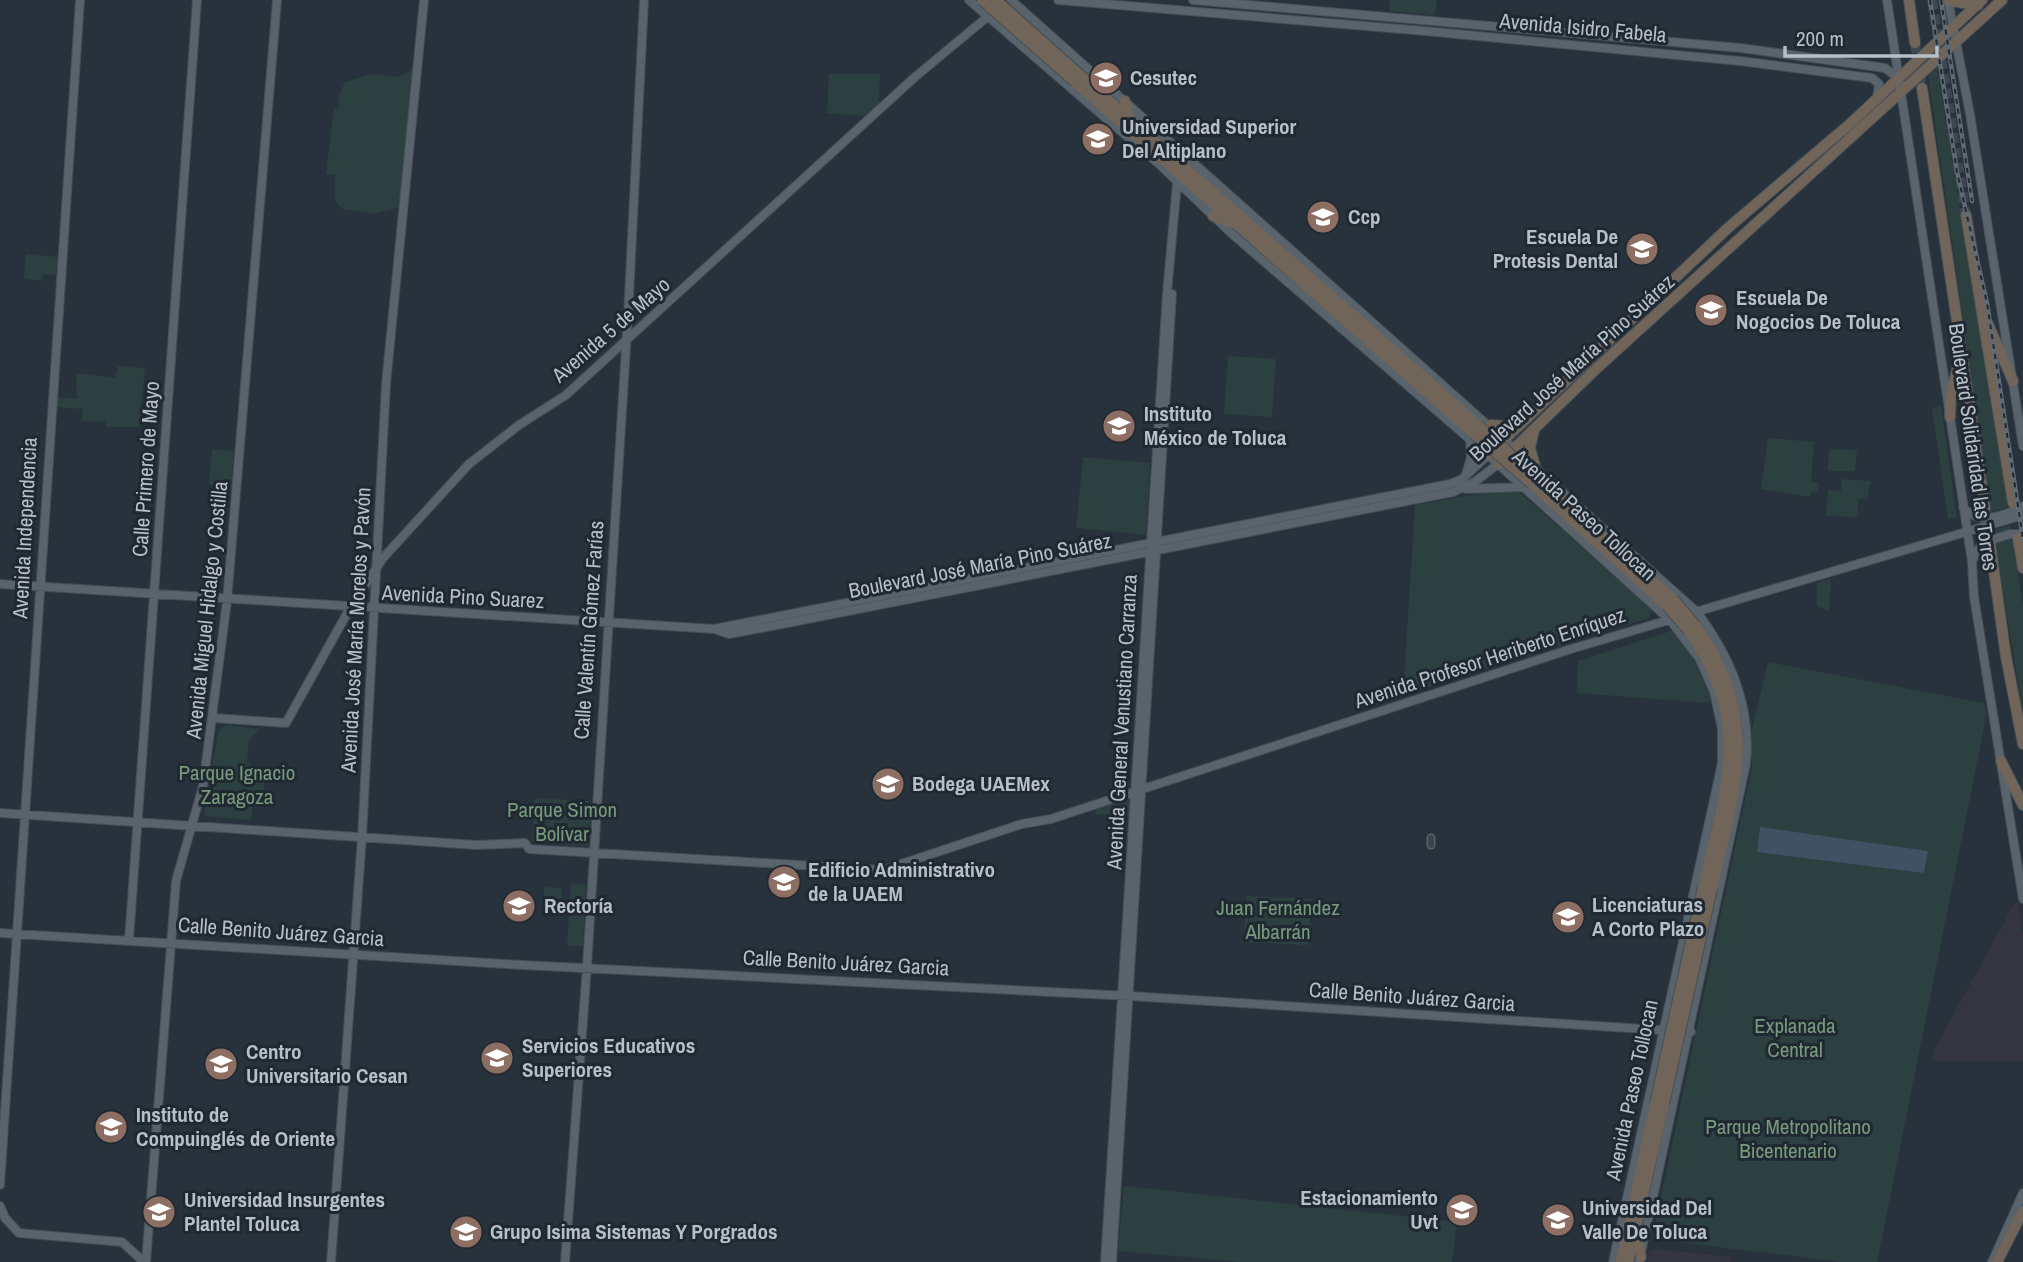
<svg xmlns="http://www.w3.org/2000/svg" width="2023" height="1262" viewBox="0 0 2023 1262" font-family="'Archivo Narrow',sans-serif">
  <style>
    .medical { fill: #353541 }
    .green { fill: #2c403f }
    .water { fill: #3f5163 }
    .lines { fill: none; stroke-linecap: round; stroke-linejoin: round }
    .highway-tunnel { stroke: #3d4751; stroke-width: 10; stroke-dasharray: 10 5; stroke-linecap: butt }
    .minor-casing { stroke: #59626a; stroke-width: 9 }
    .major-casing { stroke: #444d55; stroke-width: 10 }
    .highway-casing { stroke: #464f57; stroke-width: 12 }
    .minor { stroke: #3b444c; stroke-width: 6 }
    .major { stroke: #59636c; stroke-width: 8 }
    .highway { stroke: #716559; stroke-width: 10 }
    .rail-casing { stroke: #5f6a75; stroke-width: 4.5 }
    .rail { stroke: #202931; stroke-width: 2; stroke-dasharray: 5; stroke-linecap: butt }
    .highway-bridge-casing { stroke: #464f57; stroke-width: 12; stroke-linecap: butt }
    .highway-bridge { stroke: #716559; stroke-width: 10 }
    .labels { text-anchor: middle; stroke-width: 6; stroke-linejoin: round; paint-order: stroke }
    .street-label { font-size: 21px; fill: #b7bfc7; stroke: #202931 }
    .poi-label { font-size: 21px; font-weight: bold; fill: #b7bfc7; stroke: #202931; text-anchor: start }
    .park-label { font-size: 21px; fill: #789a7d; stroke: #202931 }
  </style>
  <rect width="100%" height="100%" fill="#27323c"/>
  <path class="medical" d="M2015,902h3l5,33v126h-91l1,-9z
    M1656,1249l75,8v5h-84l2,-11z"/>
  <path class="green" d="M1390,0h47l-2,15 -46,-4z
    M1937,67l71,440 -17,5 -63,-437z
    M414,68l-13,139 -28,7 -31,-5 -7,-8v-26l-9,-1 8,-66 5,1v-14l6,-13 27,-8 28,3z
    M829,74h51l-1,31 -13,11 -39,-3z
    M26,254l32,3 -2,18 -13,-1v7l-19,-2z
    M1228,356l48,3 -4,58 -48,-3z
    M118,366l27,2 -6,59h-33v-5l-25,-1 2,-12 -28,-2 1,-10 21,2 -1,-26 39,5z
    M1941,405l16,113 -9,1 -16,-111z
    M1768,438l46,4 -3,40 8,1 -1,8 -7,1 -1,5 -49,-8z
    M212,449l22,2 -3,36 -22,-2z
    M1829,449l28,1 -2,21h-27z
    M1083,457l67,6 -4,72 -70,-7z
    M1842,479l29,2 -4,18h-8l-2,18 -31,-1 2,-26 13,1z
    M1506,489l11,1 135,119 -3,9 -246,77 12,-190z
    M2010,525l13,79v108l-30,-182z
    M1831,579l-2,32 -12,-5v-24z
    M1671,631l16,14 24,53 -3,5 -131,-10 1,-32z
    M1768,662l216,41 3,9 -110,550h-36l-189,-23 100,-472v-38z
    M226,725l33,4 -10,12 -2,22 19,6 -4,32 -9,2 -2,17 -47,-4 14,-84z
    M535,798l56,3 -2,45 -57,-4z
    M1134,798l-1,19 -38,-3 1,-5z
    M571,883l15,1 -3,62h-16z
    M544,887l18,1 -1,18h-18z
    M1247,896l65,3 -4,46 -65,-3z
    M1124,1186l333,36 -5,40h-211l-123,-11z"/>
  <path class="water" d="M1760,827l168,24 -4,22 -167,-21z"/>
  <g class="lines">
    <path class="highway-tunnel" d="M1932,0l34,215
      M1915,43l7,45
      M1985,508l5,35"/>
    <defs>
      <path id="minor" d="M1431,845v-7"/>
      <path id="major" d="M969,0l191,165 71,68 257,222 182,165 29,38 15,34 8,37v34l-109,499
        M1011,0l686,612c33,44 55,96 49,152l-107,498
        M1058,0l367,31 315,30 132,17 7,6 -2,13
        M1193,0l548,48 144,20 12,9
        M1887,0l85,562 2,35 49,302
        M1948,0l22,114 53,332
        M1466,474l5,-16 -1,-18
        M1466,489l57,-2
        M1963,507c14,19 42,9 60,-1
        M1972,561l10,-18 28,-9h13
        M0,584l714,45 736,-145 12,-5 26,-24
        M714,629l15,5 38,-7 686,-135 23,-11 22,-17
        M214,718l72,5 64,-115 33,-50 86,-94 50,-39 47,-30 349,-318 77,-64
        M0,813l477,32 48,-2 4,6 354,21 139,-46 29,-5 520,-170 452,-134
        M0,933l505,31 625,32 561,36
        M129,940l68,-940
        M0,1185l80,-1185
        M0,1206l5,12 14,15 103,9 22,20
        M146,1262l30,-381 27,-95 24,-185 50,-601
        M331,1262l31,-425 24,-453 38,-384
        M565,1262l22,-296 41,-650 16,-316
        M1105,1262l62,-969 10,-110
        M1112,1262l60,-968
        M1992,1262l31,-69"/>
      <path id="highway" d="M1909,0l6,43
        M1949,1l29,4
        M1079,74l400,352
        M1075,82l399,352
        M1922,88l63,420
        M1125,101l5,17
        M1966,215l47,288
        M1213,216l19,7
        M1988,324l25,57
        M1950,417l1,-23 9,-36
        M1491,425l16,1 14,-4
        M1534,430l-4,18 5,18
        M1488,455l241,-228 122,-104 131,-123
        M1498,464l98,-95 406,-369
        M1538,479l135,120
        M1532,484l135,122
        M2018,538l5,30
        M1990,543l16,114 17,87
        M1695,625c67,92 41,162 17,263
        M1688,630c65,92 38,157 15,257
        M2001,761l22,44
        M1637,1236l4,21
        M1621,1262l34,-158
        M1628,1262l36,-158
        M1997,1262l26,-51"/>
    </defs>
    <use href="#minor" class="minor-casing"/>
    <use href="#major" class="major-casing"/>
    <use href="#highway" class="highway-casing"/>
    <use href="#minor" class="minor"/>
    <use href="#major" class="major"/>
    <use href="#highway" class="highway"/>
    <defs>
      <path id="rail" d="M1930,0l27,172 30,131 36,236
        M1941,0l31,201"/>
    </defs>
    <use href="#rail" class="rail-casing"/>
    <use href="#rail" class="rail"/>
    <defs>
      <path id="highway-bridge" d="M982,0l93,82
        M996,0l83,74
        M1479,426l59,53
        M1474,434l58,50
        M1673,599l22,26
        M1667,606l21,24
        M1655,1104l48,-217
        M1664,1104l48,-216"/>
    </defs>
    <use href="#highway-bridge" class="highway-bridge-casing"/>
    <use href="#highway-bridge" class="highway-bridge"/>
  </g>
  <defs>
    <symbol id="university-disc" viewBox="-11 -11 22 22"><circle r="9.5" fill="#8d6e63" stroke="#202931"/><path d="M0-5L7-2L0 1L-7-2ZM-4 1L0 2.5L4 1V4Q0 6-4 4Z" fill="#fff"/></symbol>
  </defs>
  <g fill-rule="evenodd">
    <use href="#university-disc" x="1087" y="59" width="38" height="38"/>
    <use href="#university-disc" x="1079" y="120" width="38" height="38"/>
    <use href="#university-disc" x="1304" y="198" width="38" height="38"/>
    <use href="#university-disc" x="1623" y="230" width="38" height="38"/>
    <use href="#university-disc" x="1692" y="291" width="38" height="38"/>
    <use href="#university-disc" x="1100" y="407" width="38" height="38"/>
    <use href="#university-disc" x="869" y="765" width="38" height="38"/>
    <use href="#university-disc" x="765" y="863" width="38" height="38"/>
    <use href="#university-disc" x="500" y="887" width="38" height="38"/>
    <use href="#university-disc" x="1549" y="898" width="38" height="38"/>
    <use href="#university-disc" x="478" y="1039" width="38" height="38"/>
    <use href="#university-disc" x="202" y="1045" width="38" height="38"/>
    <use href="#university-disc" x="92" y="1108" width="38" height="38"/>
    <use href="#university-disc" x="1443" y="1191" width="38" height="38"/>
    <use href="#university-disc" x="140" y="1193" width="38" height="38"/>
    <use href="#university-disc" x="1539" y="1201" width="38" height="38"/>
    <use href="#university-disc" x="447" y="1213" width="38" height="38"/>
  </g>
  <g class="labels">
    <g class="street-label">
      <text transform="translate(1583 28) rotate(5)" y="7">Avenida Isidro Fabela</text>
      <text transform="translate(611 330) rotate(-41)" y="7">Avenida 5 de Mayo</text>
      <text transform="translate(1572 368) rotate(-42)" y="7">Boulevard José María Pino Suárez</text>
      <text transform="translate(1973 447) rotate(82)" y="7">Boulevard Solidaridad las Torres</text>
      <text transform="translate(146 469) rotate(-86)" y="7">Calle Primero de Mayo</text>
      <text transform="translate(1584 515) rotate(42)" y="7">Avenida Paseo Tollocan</text>
      <text transform="translate(25 528) rotate(-87)" y="7">Avenida Independencia</text>
      <text transform="translate(980 566) rotate(-11)" y="7">Boulevard José María Pino Suárez</text>
      <text transform="translate(463 597) rotate(3)" y="7">Avenida Pino Suarez</text>
      <text transform="translate(207 610) rotate(-84)" y="7">Avenida Miguel Hidalgo y Costilla</text>
      <text transform="translate(356 630) rotate(-87)" y="7">Avenida José María Morelos y Pavón</text>
      <text transform="translate(589 630) rotate(-86)" y="7">Calle Valentín Gómez Farías</text>
      <text transform="translate(1490 658) rotate(-18)" y="7">Avenida Profesor Heriberto Enríquez</text>
      <text transform="translate(1122 722) rotate(-87)" y="7">Avenida General Venustiano Carranza</text>
      <text transform="translate(281 932) rotate(4)" y="7">Calle Benito Juárez Garcia</text>
      <text transform="translate(846 963) rotate(3)" y="7">Calle Benito Juárez Garcia</text>
      <text transform="translate(1412 997) rotate(4)" y="7">Calle Benito Juárez Garcia</text>
      <text transform="translate(1632 1090) rotate(-78)" y="7">Avenida Paseo Tollocan</text>
    </g>
    <g class="poi-label">
      <text x="1130" y="85">Cesutec</text>
      <text x="1122" y="134">Universidad Superior<tspan x="1122" dy="24">Del Altiplano</tspan></text>
      <text x="1348" y="224">Ccp</text>
      <text x="1618" y="244" text-anchor="end">Escuela De<tspan x="1618" dy="24">Protesis Dental</tspan></text>
      <text x="1736" y="305">Escuela De<tspan x="1736" dy="24">Nogocios De Toluca</tspan></text>
      <text x="1144" y="421">Instituto<tspan x="1144" dy="24">México de Toluca</tspan></text>
      <text x="912" y="791">Bodega UAEMex</text>
      <text x="808" y="877">Edificio Administrativo<tspan x="808" dy="24">de la UAEM</tspan></text>
      <text x="1592" y="912">Licenciaturas<tspan x="1592" dy="24">A Corto Plazo</tspan></text>
      <text x="544" y="913">Rectoría</text>
      <text x="522" y="1053">Servicios Educativos<tspan x="522" dy="24">Superiores</tspan></text>
      <text x="246" y="1059">Centro<tspan x="246" dy="24">Universitario Cesan</tspan></text>
      <text x="136" y="1122">Instituto de<tspan x="136" dy="24">Compuinglés de Oriente</tspan></text>
      <text x="1438" y="1205" text-anchor="end">Estacionamiento<tspan x="1438" dy="24">Uvt</tspan></text>
      <text x="184" y="1207">Universidad Insurgentes<tspan x="184" dy="24">Plantel Toluca</tspan></text>
      <text x="1582" y="1215">Universidad Del<tspan x="1582" dy="24">Valle De Toluca</tspan></text>
      <text x="490" y="1239">Grupo Isima Sistemas Y Porgrados</text>
    </g>
    <g class="park-label">
      <text x="237" y="780">Parque Ignacio<tspan x="237" dy="24">Zaragoza</tspan></text>
      <text x="562" y="817">Parque Simon<tspan x="562" dy="24">Bolívar</tspan></text>
      <text x="1278" y="915">Juan Fernández<tspan x="1278" dy="24">Albarrán</tspan></text>
      <text x="1795" y="1033">Explanada<tspan x="1795" dy="24">Central</tspan></text>
      <text x="1788" y="1134">Parque Metropolitano<tspan x="1788" dy="24">Bicentenario</tspan></text>
    </g>
  </g>
  <path d="M1785 46v10h152v-10" fill="none" stroke="#b7bfc7" stroke-width="3.5"/>
  <text x="1796" y="46" font-size="21" fill="#b7bfc7" stroke="#202931" stroke-width="5" paint-order="stroke">200 m</text>
</svg>
